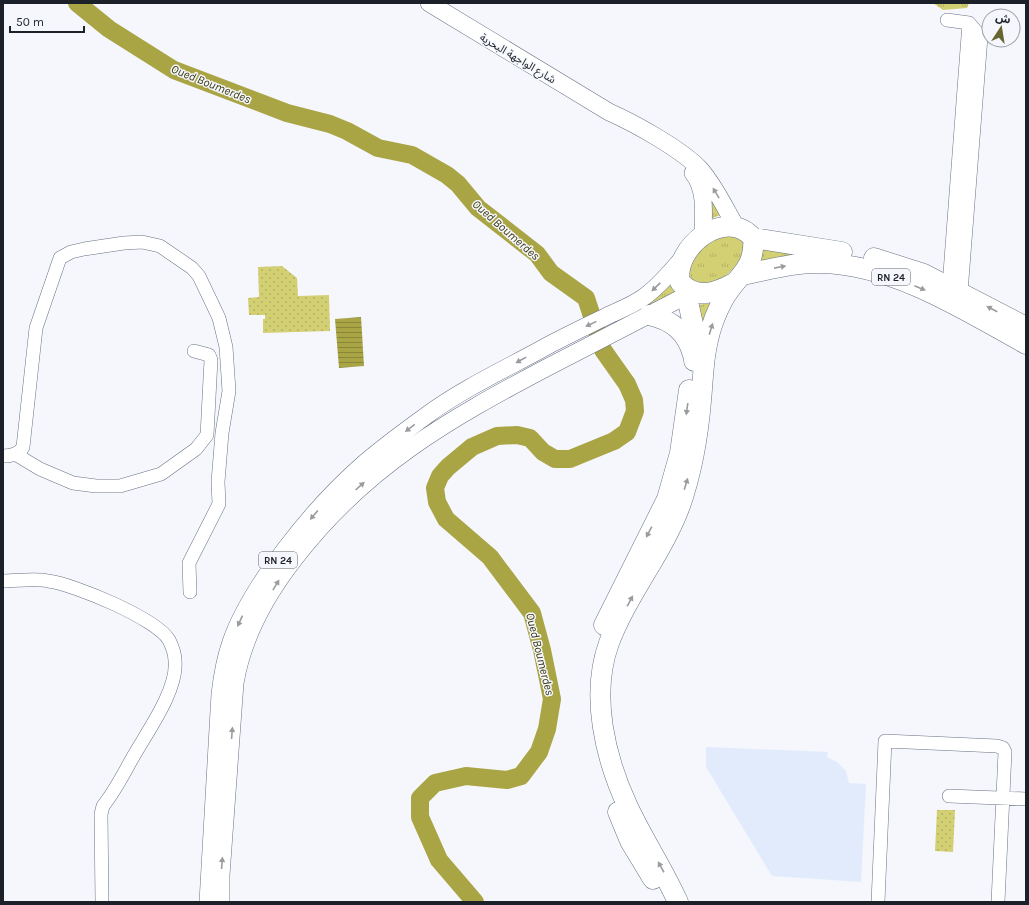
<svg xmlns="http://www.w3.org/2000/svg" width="1029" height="905" viewBox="0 0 1029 905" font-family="Karla,'Noto Sans Arabic',sans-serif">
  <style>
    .built { fill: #e2ebfc }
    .grass { fill: url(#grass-tufts) }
    .garden { fill: url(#garden-dots) }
    .water { fill: url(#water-rules) }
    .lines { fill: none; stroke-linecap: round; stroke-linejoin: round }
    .river { stroke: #a9a444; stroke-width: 18 }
    .minor-casing { stroke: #687284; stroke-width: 14 }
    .major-casing { stroke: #687284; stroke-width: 18 }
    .highway-casing { stroke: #687284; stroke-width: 21 }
    .minor { stroke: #fff; stroke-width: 13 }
    .major { stroke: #fff; stroke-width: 17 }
    .highway { stroke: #fff; stroke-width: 20 }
    .oneway { fill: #999b9e }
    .labels { text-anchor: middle; stroke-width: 3; stroke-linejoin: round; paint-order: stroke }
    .shield { fill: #f5f7fc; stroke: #5d6068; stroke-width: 1 }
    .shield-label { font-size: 10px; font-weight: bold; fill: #1c2028 }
    .street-label { font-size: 11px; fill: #1c2028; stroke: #f5f7fc }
    .water-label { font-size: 12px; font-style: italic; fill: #3b3910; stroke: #f5f7fc }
  </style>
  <defs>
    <pattern id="grass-tufts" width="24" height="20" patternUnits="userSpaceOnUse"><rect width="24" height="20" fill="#d3cf73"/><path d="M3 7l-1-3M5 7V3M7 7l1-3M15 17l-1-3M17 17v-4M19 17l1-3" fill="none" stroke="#b5b164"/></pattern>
    <pattern id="garden-dots" width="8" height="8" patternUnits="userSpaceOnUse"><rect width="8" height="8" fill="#d3cf73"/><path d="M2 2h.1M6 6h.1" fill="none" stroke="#b5b164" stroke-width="1.8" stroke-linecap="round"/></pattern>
    <pattern id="water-rules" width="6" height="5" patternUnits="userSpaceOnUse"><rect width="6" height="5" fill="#a9a444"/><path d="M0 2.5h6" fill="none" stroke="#898539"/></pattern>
  </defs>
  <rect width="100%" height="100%" fill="#f5f7fc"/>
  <path class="built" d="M706,747l122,5 -1,5 10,5 9,9 3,12 17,1 -5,98 -89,-6 -66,-109z"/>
  <path class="grass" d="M933,3h36l-2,5 -24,2z
    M712,193l11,21 -13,5 -2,-13z
    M733,233l11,7 2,11c-16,23 -22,32 -51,34l-8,-10c3,-23 24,-37 46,-42z
    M764,246l12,5 24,5 -40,9z
    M668,283l10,12 -42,16z
    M714,303l-13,35 -5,-33z"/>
  <path class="garden" d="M282,266l15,12 1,18 31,-1 1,36 -67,2v-14h2v-4h-16l-1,-17 11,-1 -1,-30z
    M937,810h18l-2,42 -18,-1z"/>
  <path class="water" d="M361,317l3,49 -25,2 -4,-49z"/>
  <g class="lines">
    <path class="river" d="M77,3l32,26 65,41 113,43 43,11 17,7 31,17 34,7 35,20 11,9 20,24 59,46 14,19 35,25 17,52 24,34 7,16 1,11 -8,21 -13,9 -44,18h-15l-12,-7 -13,-14 -13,-3 -20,1 -25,11 -24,20 -8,9 -5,12 2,14 9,17 44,38 42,56 10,37 10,49 -5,30 -8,23 -18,24 -14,4 -41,-4 -31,7 -15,15v19l19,43 36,42"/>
    <defs>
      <path id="minor" d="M947,20l22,3
        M949,286l20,-263 12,14 -20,255
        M15,454l25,15 33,14 23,3h24l41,-12 35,-25 11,-14 4,-75 -2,-5 -15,-4
        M3,456c8,0 16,-1 20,-9l13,-119 24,-70 11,-6 13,-3 40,-6 18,-1 18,4 32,22 7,8 20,42 7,29 3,44 -7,42 -4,49 1,22 -30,59 1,29
        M3,581c15,0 31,-3 45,0 26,3 109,38 121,59 3,6 6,14 6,21 3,29 -28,71 -42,96 -9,16 -18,34 -30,49l-2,8 1,88
        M949,796l77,3
        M878,902l7,-161 112,5 6,2 2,4 -7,150"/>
      <path id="major" d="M429,3l180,109c25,11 72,37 91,57 15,17 25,39 36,58
        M693,173c14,17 10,43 10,63
        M208,902l12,-208c2,-17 5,-35 11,-52 20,-57 83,-134 128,-174 21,-19 45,-36 68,-53 34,-25 74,-44 111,-64 23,-13 47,-24 71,-36 11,-5 24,-10 35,-18 14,-10 26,-24 37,-37
        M221,902v-27l14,-192c8,-47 31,-88 60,-125 70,-91 154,-139 253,-191 48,-25 97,-50 145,-75"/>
      <path id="highway" d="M753,238l89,14
        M874,258l50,16 102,53
        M742,275c26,-5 52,-13 79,-12 74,2 142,46 205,81
        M685,288l9,41v32
        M649,315c23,5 38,17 44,40
        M604,625l63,-126 13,-46 9,-63
        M618,812l12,29 23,38
        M678,902c-15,-33 -35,-63 -50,-95 -23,-49 -38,-112 -19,-164 18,-48 53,-89 71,-137 12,-34 18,-69 21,-105 2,-20 2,-41 7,-61 3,-14 8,-27 15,-40 13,-24 33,-31 30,-62 -27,-32 -80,9 -73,44 16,18 36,11 54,1"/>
    </defs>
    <use href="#minor" class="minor-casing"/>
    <use href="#major" class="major-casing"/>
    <use href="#highway" class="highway-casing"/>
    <use href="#minor" class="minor"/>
    <use href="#major" class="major"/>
    <use href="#highway" class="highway"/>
  </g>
  <defs><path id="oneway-solid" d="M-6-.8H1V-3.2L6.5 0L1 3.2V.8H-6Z"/></defs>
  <g class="oneway">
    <use href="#oneway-solid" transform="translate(716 193) rotate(-121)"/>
    <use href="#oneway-solid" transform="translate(780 267) rotate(-11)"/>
    <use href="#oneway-solid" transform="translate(656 287) rotate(136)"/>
    <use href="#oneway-solid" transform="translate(920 288) rotate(23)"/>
    <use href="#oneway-solid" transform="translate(992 309) rotate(-152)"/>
    <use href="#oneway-solid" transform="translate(591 324) rotate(154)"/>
    <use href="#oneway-solid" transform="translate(711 329) rotate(-73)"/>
    <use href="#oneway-solid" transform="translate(521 360) rotate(151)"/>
    <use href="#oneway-solid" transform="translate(687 409) rotate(98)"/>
    <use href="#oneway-solid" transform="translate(410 428) rotate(142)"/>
    <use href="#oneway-solid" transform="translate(686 484) rotate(-73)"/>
    <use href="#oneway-solid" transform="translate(360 486) rotate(-42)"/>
    <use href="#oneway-solid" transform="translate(314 515) rotate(130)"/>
    <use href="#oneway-solid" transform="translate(649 532) rotate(118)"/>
    <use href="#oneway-solid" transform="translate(276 585) rotate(-59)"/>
    <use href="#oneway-solid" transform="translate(630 601) rotate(-62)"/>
    <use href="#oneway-solid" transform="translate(240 621) rotate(115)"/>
    <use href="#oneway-solid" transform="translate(232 733) rotate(-86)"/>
    <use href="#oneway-solid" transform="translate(222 863) rotate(-86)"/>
    <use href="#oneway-solid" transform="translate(661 867) rotate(-119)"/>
  </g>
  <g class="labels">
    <g class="shield">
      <rect x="872" y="269" width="38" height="16" rx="3"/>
      <rect x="259" y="552" width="38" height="16" rx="3"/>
    </g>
    <g class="shield-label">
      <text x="891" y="281">RN 24</text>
      <text x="278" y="564">RN 24</text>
    </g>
    <g class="street-label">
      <text transform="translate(518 58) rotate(31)" y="4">شارع الواجهة البحرية</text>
    </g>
    <g class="water-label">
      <text transform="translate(211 84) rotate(22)" y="4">Oued Boumerdes</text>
      <text transform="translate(506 230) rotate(41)" y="4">Oued Boumerdes</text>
      <text transform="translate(540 654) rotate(76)" y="4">Oued Boumerdes</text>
    </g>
  </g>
  <rect width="1029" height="905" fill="none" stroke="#1c2028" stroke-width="8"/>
  <g transform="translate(1001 28) rotate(12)"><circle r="19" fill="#f5f7fc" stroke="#9ea1a7"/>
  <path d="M0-3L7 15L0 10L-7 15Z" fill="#676532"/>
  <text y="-6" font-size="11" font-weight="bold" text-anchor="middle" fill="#1c2028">ش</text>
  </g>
  <path d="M10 26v6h74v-6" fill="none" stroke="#1c2028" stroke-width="2"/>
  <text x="16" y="26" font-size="12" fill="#1c2028" stroke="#f5f7fc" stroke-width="3" paint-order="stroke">50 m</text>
</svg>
